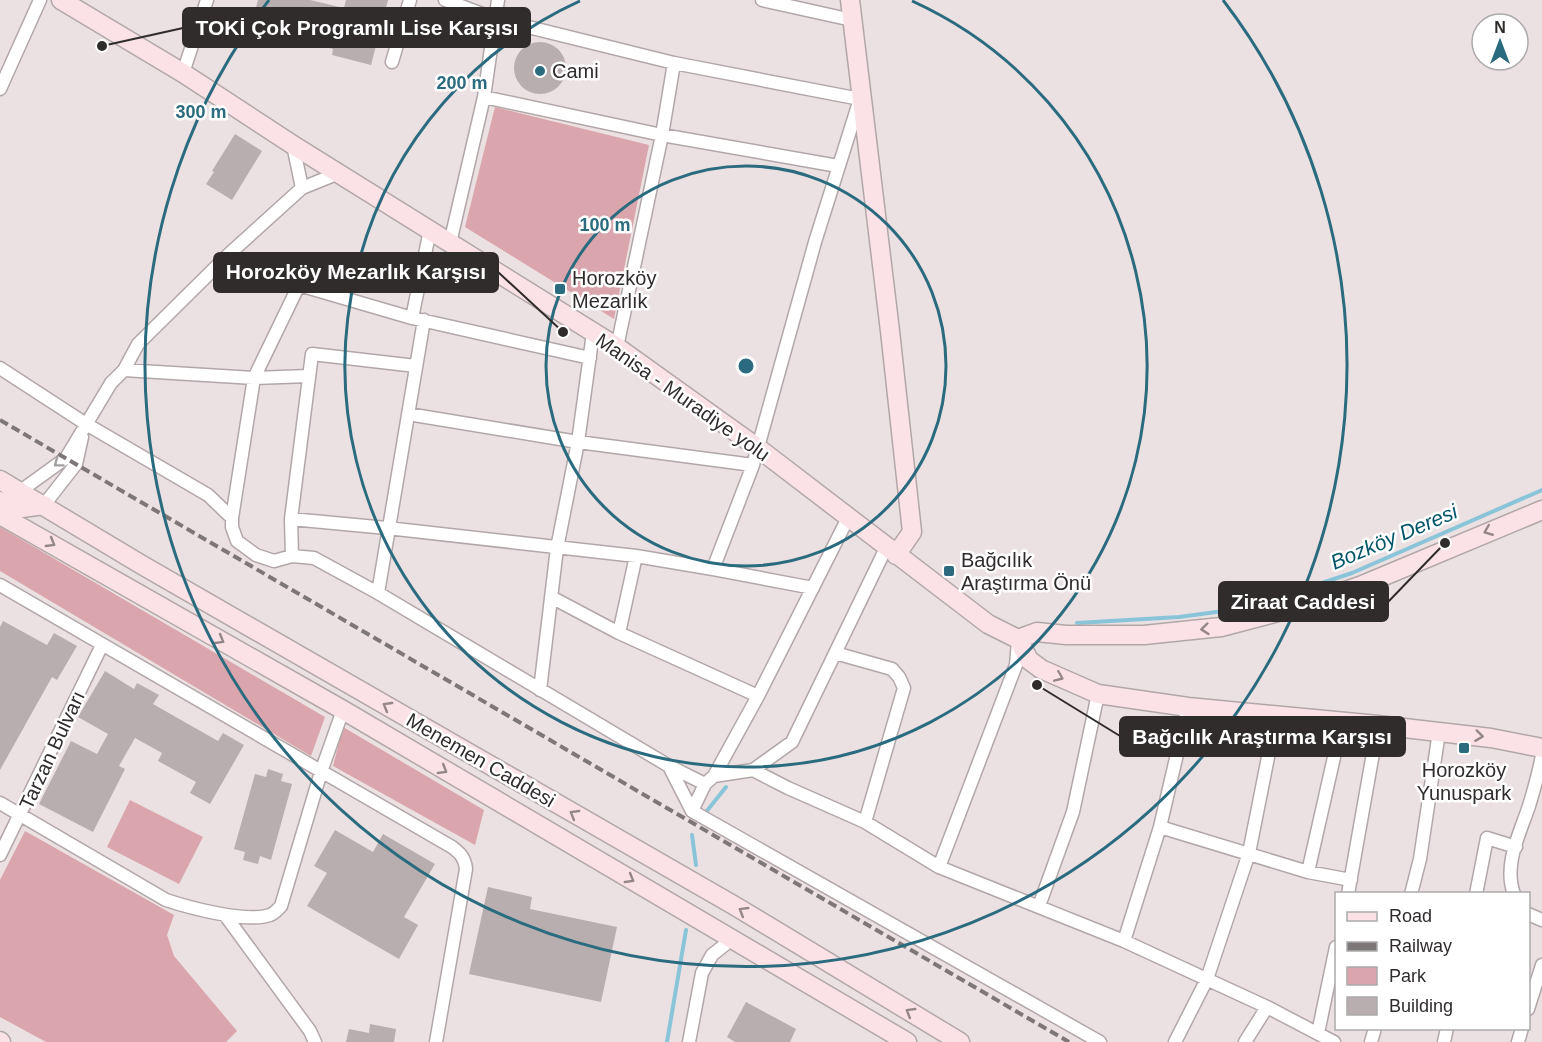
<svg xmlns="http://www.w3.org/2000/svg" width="1542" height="1042" viewBox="0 0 1542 1042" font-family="Arial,sans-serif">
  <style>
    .green { fill: #daa5ac }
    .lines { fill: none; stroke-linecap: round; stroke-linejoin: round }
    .stream { stroke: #89c4d9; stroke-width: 4 }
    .building { fill: #b8aeaf }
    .street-casing { stroke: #b2a7a8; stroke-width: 15 }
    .secondary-casing { stroke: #b2a7a8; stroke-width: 21 }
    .street { stroke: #fff; stroke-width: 12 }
    .secondary { stroke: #fae2e6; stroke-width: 18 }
    .rail { stroke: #7e7777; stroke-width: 4; stroke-dasharray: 9 4.5; stroke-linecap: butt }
    .oneway { stroke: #a2a0a0 }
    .oneway2 { stroke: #958789 }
    .ring { fill: none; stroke: #2b6b7f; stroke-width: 3 }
    .poi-dot { fill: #2b6b7f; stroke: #fff; stroke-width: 2 }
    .labels { text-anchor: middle; stroke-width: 5; stroke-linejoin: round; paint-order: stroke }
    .poi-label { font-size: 20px; fill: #302c2c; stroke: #fff; text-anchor: start }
    .street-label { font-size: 20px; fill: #302c2c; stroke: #fff }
    .water-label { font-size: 21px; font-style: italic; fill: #00556a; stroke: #fff }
    .centre { fill: #2b6b7f; stroke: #fff; stroke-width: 3 }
    .ring-label { font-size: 18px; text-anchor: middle; font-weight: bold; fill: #2b6b7f; stroke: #fff; stroke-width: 5; stroke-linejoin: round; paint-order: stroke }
    .leader { fill: none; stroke: #302c2c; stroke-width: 2 }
    .callout-dot { fill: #302c2c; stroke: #fff; stroke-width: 2 }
    .callout { fill: #302c2c; stroke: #302c2c; stroke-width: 2 }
    .callout-label { font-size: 21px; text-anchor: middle; font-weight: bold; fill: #fff }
  </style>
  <rect width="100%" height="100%" fill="#ece1e2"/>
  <path class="green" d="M495,107l154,38 -35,174 -149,-92z
    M0,527l325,190 -14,39 -311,-185z
    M343,727l141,83 -9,35 -142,-79z
    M130,800l73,37 -24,47 -72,-37z
    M25,831l149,84 -7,20 7,21 63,75 -11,11h-180l-46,-25v-137z"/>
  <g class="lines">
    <path class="stream" d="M1077,623l102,-6 67,-9 106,-35 190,-83
      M706,812l20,-25
      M692,835l4,30
      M667,1042l19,-112"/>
  </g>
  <path class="building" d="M258,0h52l34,8 2,-8h42l-17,65 -39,-10 1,-6 -43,-11 -2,6 -39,-10z
    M514 68a26 26 0 1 1 52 0a26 26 0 1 1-52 0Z
    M235,134l27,17 -30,49 -26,-16 8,-12 -2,-1z
    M3,621l44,24 7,-12 23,13 -20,34 -5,-3 -52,93v-143z
    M105,671l29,18 3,-6 22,12 -6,9 65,37 5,-8 21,12 -34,59 -20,-11 6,-11 -38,-21 4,-8 -27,-15 -16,28 6,3 -32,63 -54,-28 32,-63 26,13 11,-20 -30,-17z
    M268,769l15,5 -2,7 11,3 -21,76 -11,-4 -2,8 -15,-4 2,-8 -11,-3 21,-75 11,3z
    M335,830l38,22 10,-18 52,30 -31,53 14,8 -19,34 -92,-53 20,-33 -13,-7z
    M488,887l44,10 -2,12 87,18 -16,75 -132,-28z
    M746,1002l50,27 -6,13h-55l-8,-5z
    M370,1024l26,5 -2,13h-48l3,-13 20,4z"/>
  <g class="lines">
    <defs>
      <path id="street" d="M445,0l51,19 178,44 186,36 -45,143 -62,223 -40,104
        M762,0l90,20
        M392,62l18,-62
        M183,73l24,-73
        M0,89l40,-89
        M484,97l178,38 176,31
        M293,145l9,43
        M450,243l34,-146 14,-97
        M228,255l71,30 113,33 178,40
        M412,318l18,-88
        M617,347l45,-212 12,-72
        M0,368l86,56 122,71 24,23v9l5,14 19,14 18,6 18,-5 22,2 64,35 291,173 23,45 408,231
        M124,370l130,8 55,-2
        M408,414l170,28 175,23
        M19,492l47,-34 45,-75 13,-13 14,-26 90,-89 74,-67 37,-15
        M44,505l32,-41 6,-27
        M232,518l22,-140 45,-93
        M291,519l96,9 249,28 77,13 100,19
        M292,556l-1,-37 21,-165 104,12
        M0,585l452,262c8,6 13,11 14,22l-30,173
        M378,593l46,-273
        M551,597l68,36 139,63
        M619,633l17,-77
        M835,653l57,16 7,8 5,11 -39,134
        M540,690l17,-142 21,-106 15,-109
        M669,766l36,18 9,-8 44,-80 90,-178
        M753,770l39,-28 94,-194
        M714,776l39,-6 35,18 77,34 74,45 185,74 143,66 67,35
        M0,803l166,97c24,8 81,23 104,15 5,-2 8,-6 11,-9l40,-134 22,-62
        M692,811l13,-27
        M1160,827l148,45 43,8
        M0,855l102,-210
        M939,867l77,-202 2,-23
        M1308,872l34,-150
        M1348,894l30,-169
        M1411,894l9,-35 19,-127
        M1476,894l11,-56 29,9
        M1514,894c-11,-29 6,-61 15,-88 5,-17 10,-33 13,-51
        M1039,906l34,-94 25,-118
        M1528,914l14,6
        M225,915l85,116 5,11
        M1124,941l36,-114 28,-120
        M1528,1009l14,-44
        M1318,1033l18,-86
        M689,1042l13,-69 10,-18 20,-16
        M1175,1042l32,-63 42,-126 27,-136
        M1245,1042l22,-35
        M1371,1042l4,-14
        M1444,1042l3,-14
        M1518,1042l4,-14"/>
      <path id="secondary" d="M61,0l122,73 110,72 324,202 141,101 230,176 30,15
        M850,0l40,331 22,201 -16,23
        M0,480l142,85 593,341 225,136
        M0,501l22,7 22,-3
        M0,515l343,195 564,332
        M1018,639l11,21 12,9 57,25 90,13 190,18 113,13 51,10
        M1018,639l19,-7 29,3h78l77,-8 76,-20 63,-21 182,-76
        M0,1041l1,1"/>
    </defs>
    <use href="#street" class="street-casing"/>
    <use href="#secondary" class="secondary-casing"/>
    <use href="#street" class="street"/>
    <use href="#secondary" class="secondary"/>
    <path class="rail" d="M0,420l1069,622"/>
  </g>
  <defs><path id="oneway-chevron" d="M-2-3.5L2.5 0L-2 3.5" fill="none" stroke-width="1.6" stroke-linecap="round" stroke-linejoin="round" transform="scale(1.5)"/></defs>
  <use class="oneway" href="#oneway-chevron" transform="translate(58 463) rotate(143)"/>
  <g class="oneway2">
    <use href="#oneway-chevron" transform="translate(1488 531) rotate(158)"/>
    <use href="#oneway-chevron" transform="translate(51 543) rotate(30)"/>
    <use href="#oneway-chevron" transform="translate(1205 629) rotate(174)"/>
    <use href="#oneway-chevron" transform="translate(220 640) rotate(30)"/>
    <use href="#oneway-chevron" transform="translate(1059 677) rotate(23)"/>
    <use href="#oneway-chevron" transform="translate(387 706) rotate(-150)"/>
    <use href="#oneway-chevron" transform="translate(1479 736) rotate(7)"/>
    <use href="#oneway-chevron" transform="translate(443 770) rotate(31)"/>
    <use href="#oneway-chevron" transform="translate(574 814) rotate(-150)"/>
    <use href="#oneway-chevron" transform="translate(630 879) rotate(30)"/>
    <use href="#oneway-chevron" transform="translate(743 911) rotate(-149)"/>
    <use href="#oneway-chevron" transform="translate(910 1012) rotate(-149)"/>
  </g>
  <g class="ring">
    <circle cx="746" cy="366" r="200"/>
    <path d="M912 1A401 401 0 1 1 580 1"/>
    <path d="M1223 0A601 601 0 1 1 269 0"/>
  </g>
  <g class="poi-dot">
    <circle cx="540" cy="71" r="6"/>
    <rect x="554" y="283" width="12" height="12" rx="3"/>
    <rect x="943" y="565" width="12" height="12" rx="3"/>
    <rect x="1458" y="742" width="12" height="12" rx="3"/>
  </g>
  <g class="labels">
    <g class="poi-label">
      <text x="552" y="78">Cami</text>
      <text x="572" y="285">Horozköy<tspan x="572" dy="23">Mezarlık</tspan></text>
      <text x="961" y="567">Bağcılık<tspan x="961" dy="23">Araştırma Önü</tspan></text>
      <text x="1464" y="777" text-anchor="middle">Horozköy<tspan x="1464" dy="23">Yunuspark</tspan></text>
    </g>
    <g class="street-label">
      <text transform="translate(683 397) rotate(35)" y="7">Manisa - Muradiye yolu</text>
      <text transform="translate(52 750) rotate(-65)" y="7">Tarzan Bulvarı</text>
      <text transform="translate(481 760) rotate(30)" y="7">Menemen Caddesi</text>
    </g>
    <g class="water-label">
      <text transform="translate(1394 537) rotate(-23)" y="7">Bozköy Deresi</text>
    </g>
  </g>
  <circle cx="746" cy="366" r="9" class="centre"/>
  <g class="ring-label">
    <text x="462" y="89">200 m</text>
    <text x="201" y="118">300 m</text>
    <text x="605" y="231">100 m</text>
  </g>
  <path class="leader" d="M102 46L183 28M563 332L498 272M1445 543L1388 602M1037 685L1120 736"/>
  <g class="callout-dot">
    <circle cx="102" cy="46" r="6"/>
    <circle cx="563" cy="332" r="6"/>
    <circle cx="1445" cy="543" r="6"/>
    <circle cx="1037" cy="685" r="6"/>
  </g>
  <g class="callout">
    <rect x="183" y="8" width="347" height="39" rx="6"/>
    <rect x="214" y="253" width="284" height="39" rx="6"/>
    <rect x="1219" y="582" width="169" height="39" rx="6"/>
    <rect x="1120" y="717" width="285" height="39" rx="6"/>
  </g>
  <g class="callout-label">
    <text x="357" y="35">TOKİ Çok Programlı Lise Karşısı</text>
    <text x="356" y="279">Horozköy Mezarlık Karşısı</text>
    <text x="1303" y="609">Ziraat Caddesi</text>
    <text x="1262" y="744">Bağcılık Araştırma Karşısı</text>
  </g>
  <rect x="1335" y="892" width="195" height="138" fill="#ffffff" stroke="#acabab" stroke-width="1.5"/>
  <rect x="1347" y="912" width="30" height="9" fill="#fae2e6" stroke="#acabab" stroke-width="1.5"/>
  <text x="1389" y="922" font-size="18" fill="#302c2c">Road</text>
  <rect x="1347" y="942" width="30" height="9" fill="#7e7777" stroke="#acabab" stroke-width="1.5"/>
  <text x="1389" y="952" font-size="18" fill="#302c2c">Railway</text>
  <rect x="1347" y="967" width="30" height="18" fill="#daa5ac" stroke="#acabab" stroke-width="1.5"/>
  <text x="1389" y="982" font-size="18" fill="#302c2c">Park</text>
  <rect x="1347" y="997" width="30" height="18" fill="#b8aeaf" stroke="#acabab" stroke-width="1.5"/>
  <text x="1389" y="1012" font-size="18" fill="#302c2c">Building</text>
  <g transform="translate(1500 42)"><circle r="28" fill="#ffffff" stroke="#acabab" stroke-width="1.5"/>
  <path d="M0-4.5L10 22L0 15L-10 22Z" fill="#2b6b7f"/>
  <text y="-9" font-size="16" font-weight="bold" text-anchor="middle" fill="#302c2c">N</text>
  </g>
</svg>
